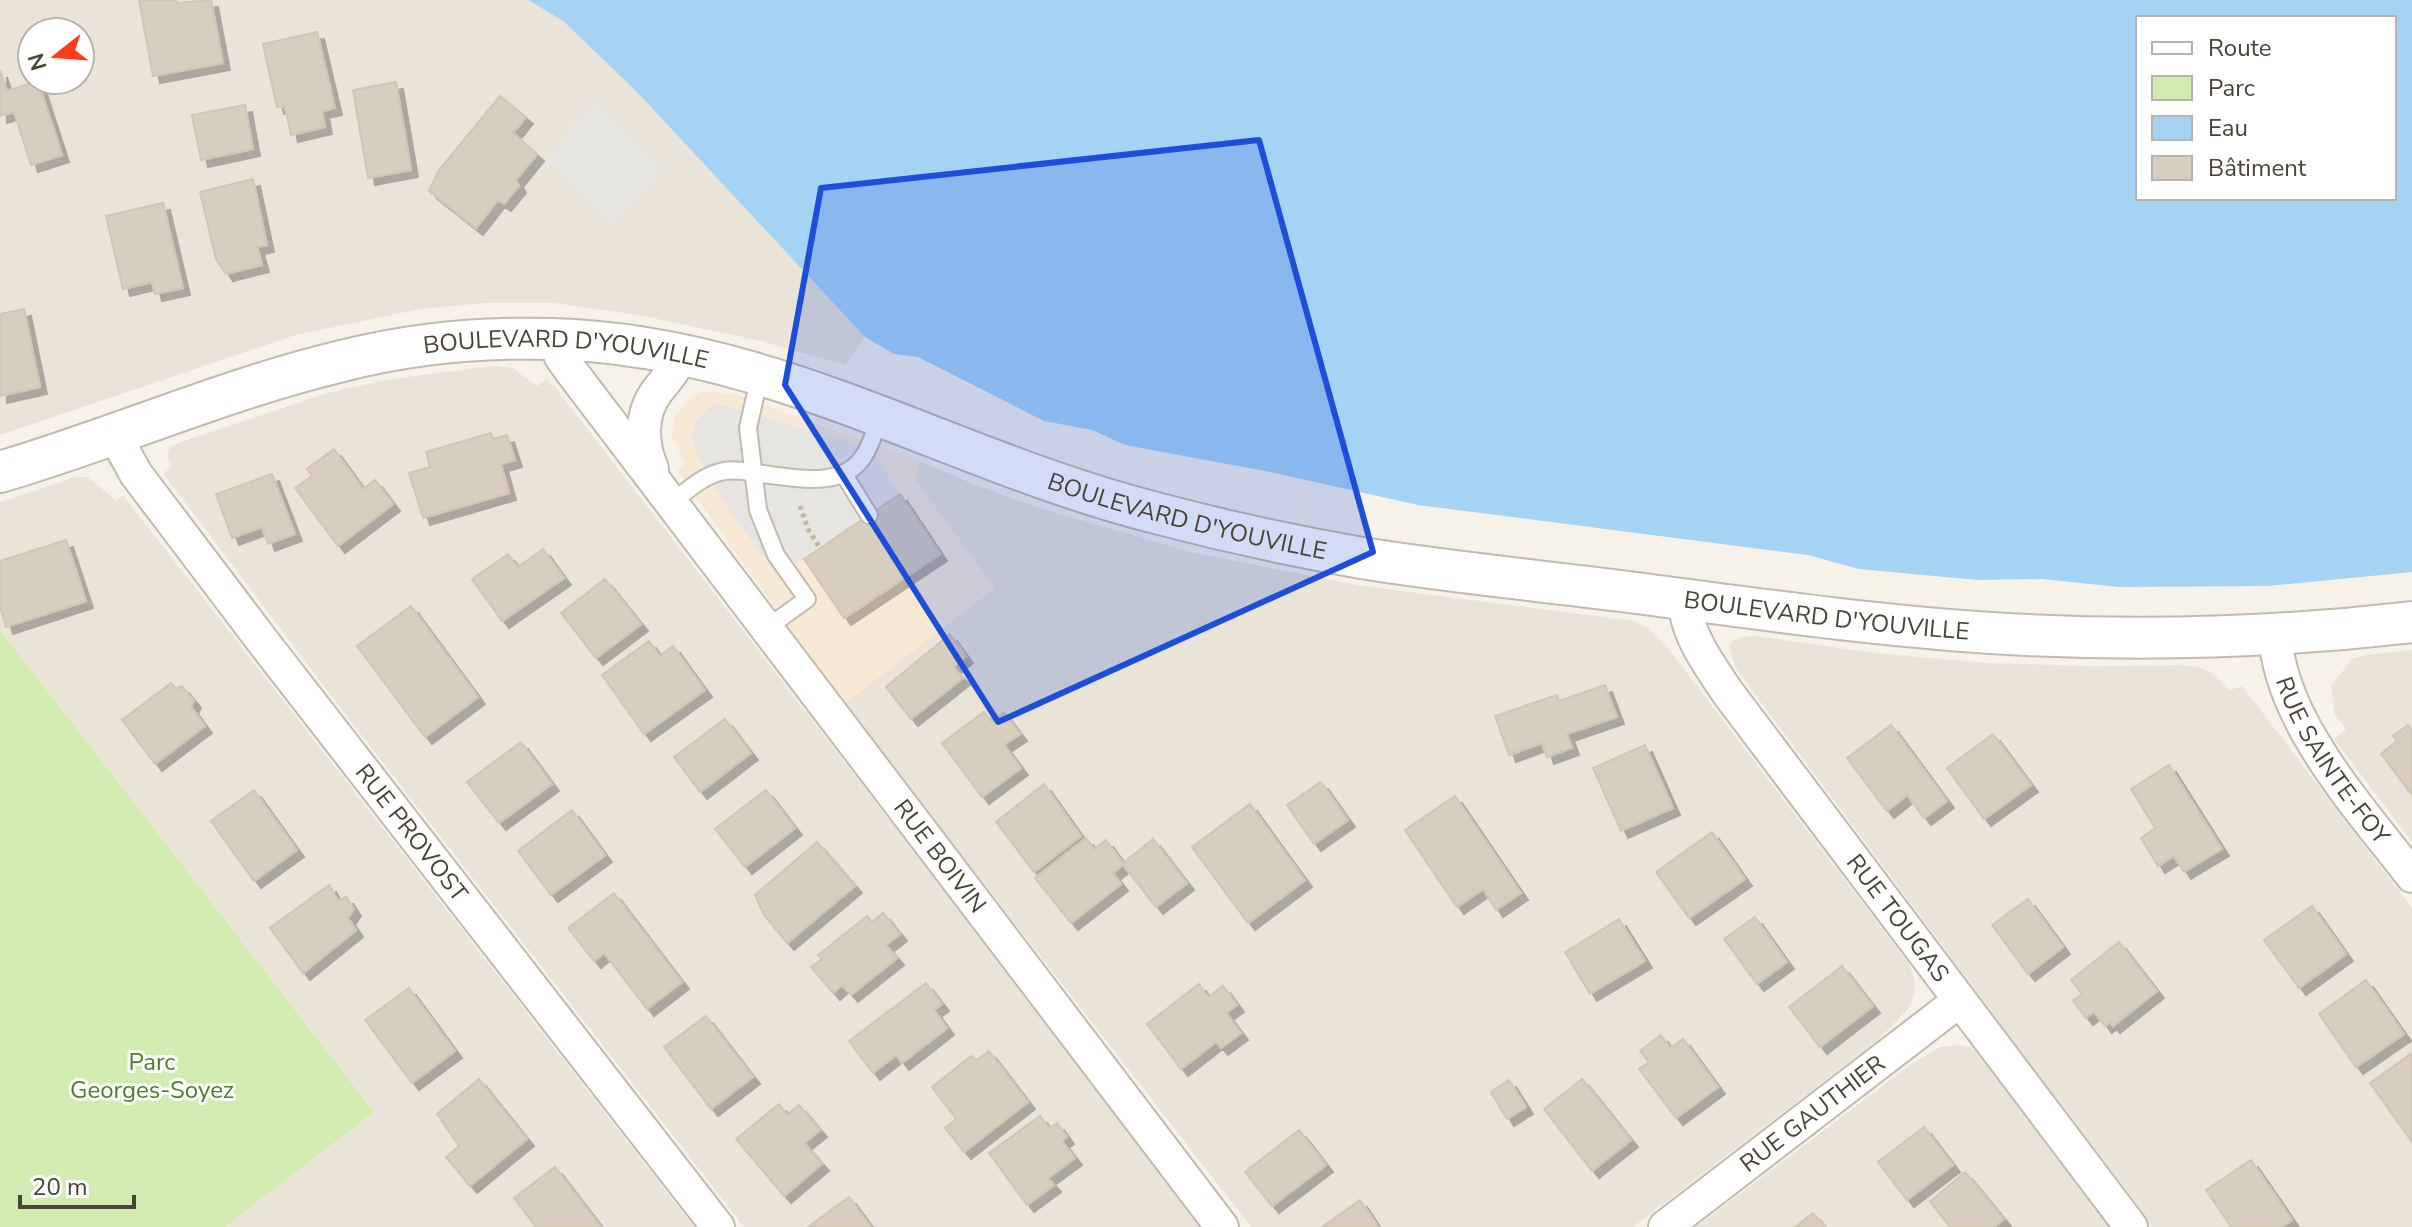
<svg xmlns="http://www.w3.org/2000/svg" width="2412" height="1227" viewBox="0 0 2412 1227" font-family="'Nunito Sans',sans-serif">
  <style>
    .residential { fill: #eae4d8; fill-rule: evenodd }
    .commercial { fill: #f8e9d5 }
    .green { fill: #d1ebb1 }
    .parking { fill: #e7e5e2 }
    .water { fill: #a4d3f4; fill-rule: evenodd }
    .building { fill: #d8cebf; stroke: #d3c6b1; stroke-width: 2; filter: url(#shadow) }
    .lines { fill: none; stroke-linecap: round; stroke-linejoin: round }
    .service-casing { stroke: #c2baac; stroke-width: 20 }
    .minor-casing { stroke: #c2baac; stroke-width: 36 }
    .tertiary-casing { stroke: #c2baac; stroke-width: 44 }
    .path { stroke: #c4b79c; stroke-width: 5; stroke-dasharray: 4 4; stroke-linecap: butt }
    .service { stroke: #fff; stroke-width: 16 }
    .minor { stroke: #fff; stroke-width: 32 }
    .tertiary { stroke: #fff; stroke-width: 40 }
    .marked { fill: #1d4ed8; fill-opacity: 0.2; stroke: #1d4ed8; stroke-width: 6; stroke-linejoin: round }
    .labels { text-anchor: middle; stroke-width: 6; stroke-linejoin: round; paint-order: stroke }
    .street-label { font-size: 24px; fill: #4a4337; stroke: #fff }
    .park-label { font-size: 24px; fill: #488027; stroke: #fff }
  </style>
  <defs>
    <filter id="shadow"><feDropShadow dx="7" dy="7" stdDeviation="0" flood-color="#0004"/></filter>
  </defs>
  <rect width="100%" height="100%" fill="#f6f2ea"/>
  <path class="residential" d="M0,0h528l35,21 74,71 228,245 -20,28 -88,-25 -119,-25 -84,-12h-70l-64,6 -124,26 -296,100zM32,32h48v48h-48z
    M492,366l21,2 24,18 9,-7 9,8 649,840h-460l-406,-522 -175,-232 8,-5 -4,-15 3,-5 8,-5 146,-49 61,-14z
    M919,461l59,25 68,24 145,42 166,33 277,36 14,7 20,20 241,316 5,13 1,16 -6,15 -31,32 -245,187h-382l-407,-523 150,-116 -79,-109z
    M75,477h13l28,24 7,-6 571,732h-469l149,-115 -374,-482v-128z
    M1756,636l119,17 112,10 104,3 88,-1 20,2 13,6 18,17 12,-4 170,222v319h-260l-416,-558 -7,-23 5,-6 9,-3z
    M2412,650v192l-78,-103 12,-10 -11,-13 -4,-30 21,-27 14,-4z
    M1958,1045l13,2 7,7 131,173h-413l214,-162 30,-18z"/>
  <path class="commercial" d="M704,391l33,4 182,66 -4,18 80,109 -151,116 -167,-234 8,-6 -13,-27 3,-21 12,-17z"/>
  <path class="green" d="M0,630l374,482 -149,115h-225z"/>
  <path class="parking" d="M593,101l70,71 -50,52 -33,-36 -36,-25z
    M718,404l150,44 32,46 -96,65 -29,13 -51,-69 -26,-47 -6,-20 5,-16 11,-12z"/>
  <path class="water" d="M528,0h1884v572l-145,14 -148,1 -77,-8 -65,1 -118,-11 -51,-14 -390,-50 -153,-34 -140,-26 -33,-15 -48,-9 -126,-64 -24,-3 -29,-17 -228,-245 -74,-71zM2138,18h256v180h-256z"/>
  <path class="building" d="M139,0h37l1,3 34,-3 12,63 -70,13z
    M317,32l18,76 -13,3 3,16 -34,8 -6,-29 -8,1 -14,-63z
    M0,70l7,21 31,-10 24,74 -31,10 -17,-53 -14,4z
    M396,82l15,88 -43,8 -15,-88z
    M500,96l26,21 -13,16 24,21 -21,26 3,6 -15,18 -6,-4 -22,28 -47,-37 10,-21z
    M245,105l8,44 -52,11 -9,-45z
    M253,179l14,66 -10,2 5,18 -36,9 -10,-15 -16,-67z
    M163,203l20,85 -28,6 -3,-12 -29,7 -17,-73z
    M24,309l16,78 -40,9v-82z
    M491,433l2,6 14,-4 8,25 -14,4 8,29 -86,25 -14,-45 21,-6 -4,-15z
    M334,449l29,40 12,-9 18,24 -55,42 -43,-58 17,-12 -5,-7z
    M272,474l23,60 -27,10 -6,-17 -30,11 -16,-44z
    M900,494l40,60 -96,64 -40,-59z
    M66,540l20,61 -80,26 -6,-21v-45z
    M543,549l21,29 -62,43 -30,-42 36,-25 10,13z
    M605,579l36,45 -45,34 -35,-45z
    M411,606l67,91 -53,40 -68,-91z
    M950,634l16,22 -13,11 10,11 -52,41 -25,-32z
    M649,641l11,15 13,-10 32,44 -61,44 -42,-59z
    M171,683l5,6 6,-3 12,15 -3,6 14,19 -50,38 -33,-44z
    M1605,685l12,32 -50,17 5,14 -25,9 -5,-14 -33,12 -14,-39 62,-21 2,6z
    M984,712l8,10 12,-9 16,21 -16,11 17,23 -39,29 -40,-54z
    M725,719l26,34 -51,39 -26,-35z
    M1891,725l56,76 -23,17 -17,-23 -20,16 -40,-53z
    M2408,725l4,5v65l-31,-41 16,-13 -4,-5z
    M1993,734l38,51 -47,34 -37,-51z
    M521,742l31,42 -53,39 -32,-41z
    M1645,745l28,63 -52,23 -28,-63z
    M2169,765l53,84 -38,23 -10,-16 -16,10 -17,-28 14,-10 -24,-39z
    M1321,782l27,38 -34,24 -27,-39z
    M1044,784l37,52 -47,36 -38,-50z
    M254,790l43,60 -43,31 -43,-60z
    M766,790l29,38 -50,39 -30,-38z
    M1455,796l66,97 -25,17 -13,-21 -26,18 -52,-77z
    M1250,804l55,76 -57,43 -56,-76z
    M572,810l33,45 -54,40 -33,-44z
    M1712,832l33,47 -56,39 -33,-46z
    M1086,838l8,11 12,-9 17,23 30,-24 34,44 -31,24 -33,-42 -10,8 8,11 -50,39 -36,-45z
    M817,842l38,44 -68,57 -23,-28 -9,-20z
    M329,885l9,16 8,-4 8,12 -6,9 8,12 -53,43 -33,-45z
    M614,893l68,89 -35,27 -43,-56 -10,8 -26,-33z
    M2028,899l35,48 -35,27 -36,-49z
    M2312,906l34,48 -47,34 -35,-48z
    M883,913l17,21 -14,11 11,13 -46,37 -9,-10 -9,8 -22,-26 11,-8 -4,-4 49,-39 5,6z
    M1755,917l32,45 -30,22 -33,-45z
    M1619,919l26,42 -55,33 -25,-42z
    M2119,942l38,49 -44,35 -3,-4 -5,4 -11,-14 -8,6 -13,-17 9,-7 -11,-14z
    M1842,966l31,40 -53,41 -31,-40z
    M2366,980l38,54 -48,33 -37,-53z
    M926,983l16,21 -8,6 13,18 -45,35 -6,-8 -23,18 -24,-32z
    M1199,984l9,13 15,-11 14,19 -11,8 15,20 -20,15 -5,-6 -35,27 -34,-45z
    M409,988l46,63 -43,32 -47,-63z
    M706,1016l47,61 -42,32 -47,-62z
    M1661,1035l9,13 13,-9 35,48 -42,31 -37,-49 10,-7 -9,-11z
    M989,1051l39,51 -64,50 -19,-24 11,-9 -24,-32 39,-31 6,4z
    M2412,1053v89l-42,-59z
    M479,1079l48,60 -57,47 -24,-29 13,-11 -22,-32z
    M1582,1079l49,61 -39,31 -48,-62z
    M1509,1080l17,27 -19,12 -16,-27z
    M779,1104l8,11 12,-10 21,25 -16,13 18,21 -38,32 -48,-57z
    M1040,1116l9,12 8,-5 10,14 -5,4 13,17 -27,20 6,7 -27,20 -38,-52z
    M1924,1127l29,38 -46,35 -29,-38z
    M1299,1130l27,35 -54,41 -27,-34z
    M2251,1160l41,60 -10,7h-51l-25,-37z
    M555,1167l46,60h-65l-22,-29z
    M1965,1172l39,47 -10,8h-44l-20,-25z
    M849,1197l22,30h-63z
    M1360,1200l18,27h-56z
    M1813,1213l12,14h-30z"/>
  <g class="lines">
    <defs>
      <path id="service" d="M760,375l-12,53 10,82 18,45 31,44 -40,29
        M843,473l26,42
        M672,502c15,-11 29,-25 48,-30 13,-4 29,0 43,2 31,4 79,15 100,-17 8,-11 12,-27 17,-40"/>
      <g id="minor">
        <path id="s1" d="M554,339l7,18 10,14 651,856"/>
        <path id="s2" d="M114,434l22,40 128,169 454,584"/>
        <path d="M652,469c-11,-26 -12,-56 6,-79 10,-13 18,-20 23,-37"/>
        <path id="s3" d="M1685,600c0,33 25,66 43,93l403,534"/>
        <path id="s4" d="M2275,633c4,88 85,175 137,243"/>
        <path id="s5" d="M1665,1227l294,-226"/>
      </g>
      <g id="tertiary">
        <path id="s6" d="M0,472c115,-34 225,-83 342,-111 67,-17 140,-24 209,-22 220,5 399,122 605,174 68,18 137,33 206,45 86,14 173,22 259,33 123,16 246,34 370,42 140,9 282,5 421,-11"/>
      </g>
    </defs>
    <use href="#service" class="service-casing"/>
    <use href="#minor" class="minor-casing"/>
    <use href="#tertiary" class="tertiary-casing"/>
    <path class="path" d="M800,506l8,23 12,19"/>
    <use href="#service" class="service"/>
    <use href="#minor" class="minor"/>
    <use href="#tertiary" class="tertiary"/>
  </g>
  <path class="marked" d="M1259,140l114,412 -375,170 -213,-337 36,-197z"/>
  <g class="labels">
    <g class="street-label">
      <text dy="8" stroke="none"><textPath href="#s6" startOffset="586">BOULEVARD D'YOUVILLE</textPath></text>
      <text dy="8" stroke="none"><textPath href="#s6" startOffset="1234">BOULEVARD D'YOUVILLE</textPath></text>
      <text dy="8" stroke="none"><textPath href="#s6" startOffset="1882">BOULEVARD D'YOUVILLE</textPath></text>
      <text dy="8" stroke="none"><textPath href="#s4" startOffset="142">RUE SAINTE-FOY</textPath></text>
      <text dy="8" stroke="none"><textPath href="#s2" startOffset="498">RUE PROVOST</textPath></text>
      <text dy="8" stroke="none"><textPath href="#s1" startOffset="646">RUE BOIVIN</textPath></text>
      <text dy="8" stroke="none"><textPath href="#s3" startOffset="386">RUE TOUGAS</textPath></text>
      <text dy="8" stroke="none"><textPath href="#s5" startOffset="186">RUE GAUTHIER</textPath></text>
    </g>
    <g class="park-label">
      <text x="152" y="1070">Parc<tspan x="152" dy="28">Georges-Soyez</tspan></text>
    </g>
  </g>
  <rect x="2136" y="16" width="260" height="184" fill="#ffffff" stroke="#b7b4af" stroke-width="2"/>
  <rect x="2152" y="42" width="40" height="12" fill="#ffffff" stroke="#b7b4af" stroke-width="2"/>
  <text x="2208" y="56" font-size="24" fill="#4a4337">Route</text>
  <rect x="2152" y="76" width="40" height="24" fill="#d1ebb1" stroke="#b7b4af" stroke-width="2"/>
  <text x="2208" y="96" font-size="24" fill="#4a4337">Parc</text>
  <rect x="2152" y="116" width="40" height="24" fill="#a4d3f4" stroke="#b7b4af" stroke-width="2"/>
  <text x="2208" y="136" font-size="24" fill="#4a4337">Eau</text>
  <rect x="2152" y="156" width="40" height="24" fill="#d8cebf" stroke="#b7b4af" stroke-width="2"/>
  <text x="2208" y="176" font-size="24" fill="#4a4337">Bâtiment</text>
  <g transform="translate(56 56) rotate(253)"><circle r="38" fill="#ffffff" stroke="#b7b4af" stroke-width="2"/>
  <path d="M0-6L14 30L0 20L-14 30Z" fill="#ff3c18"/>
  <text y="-12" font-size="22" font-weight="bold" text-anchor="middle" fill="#4a4337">N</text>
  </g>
  <path d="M20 1195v12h114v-12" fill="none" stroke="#4a4337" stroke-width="4"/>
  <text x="32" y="1195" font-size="24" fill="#4a4337" stroke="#ffffff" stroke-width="6" paint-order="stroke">20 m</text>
</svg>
